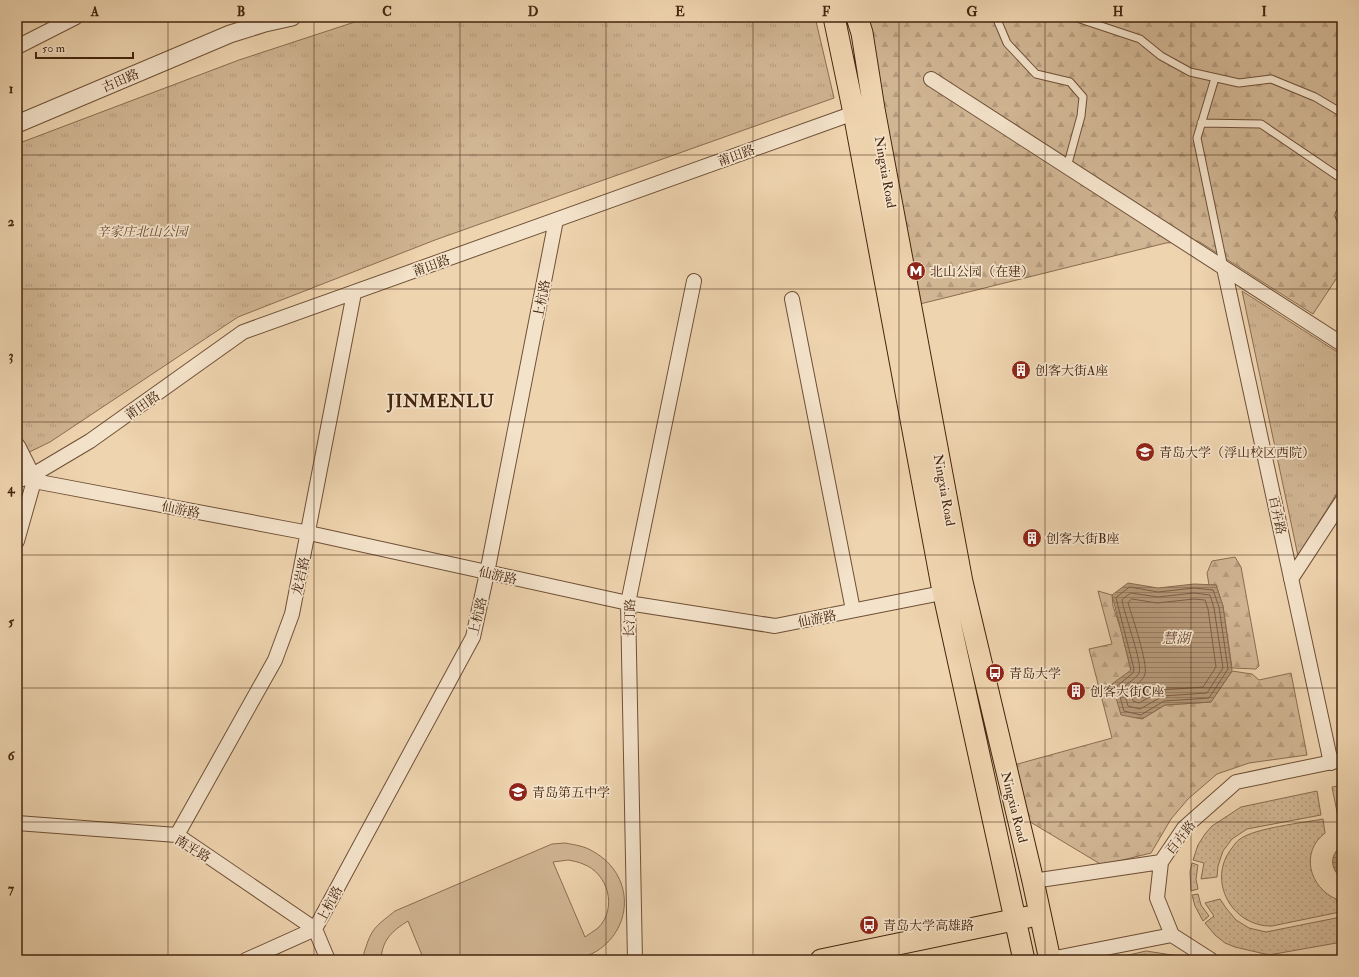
<svg xmlns="http://www.w3.org/2000/svg" width="1359" height="977" viewBox="0 0 1359 977" font-family="'IM FELL Double Pica','Noto Serif SC',serif">
  <style>
    .grass { fill: url(#grass-dots); stroke: #8b6d51 }
    .forest { fill: url(#forest-firs); stroke: #8b6d51 }
    .park { fill: url(#park-tufts); stroke: #8b6d51 }
    .pitch { fill: #d1b694; stroke: #8b6d51; fill-rule: evenodd }
    .water { fill: url(#water-rules); stroke: #886a4e }
    .lines { fill: none; stroke-linecap: round; stroke-linejoin: round }
    .shore { stroke: #7d5e43; stroke-width: 1 }
    .service-casing { stroke: #6f5036; stroke-width: 9 }
    .minor-casing { stroke: #6f5036; stroke-width: 16 }
    .tertiary-casing { stroke: #6f5036; stroke-width: 19 }
    .primary-casing { stroke: #45240e; stroke-width: 23 }
    .service { stroke: #f4e3cb; stroke-width: 7 }
    .minor { stroke: #f4e3cb; stroke-width: 14 }
    .tertiary { stroke: #f4e3cb; stroke-width: 17 }
    .primary { stroke: #eed4af; stroke-width: 21 }
    .grid { fill: none; stroke: #45240e; stroke-width: 1; stroke-opacity: 0.55 }
    .labels { text-anchor: middle; stroke-width: 3.5; stroke-linejoin: round; paint-order: stroke }
    .street-label { font-size: 13px; fill: #45240e; stroke: #f4e3cb }
    .park-label { font-size: 13px; font-style: italic; fill: #684830; stroke: #f4e3cb }
    .poi-label { font-size: 13px; fill: #45240e; stroke: #f4e3cb; text-anchor: start }
    .water-label { font-size: 14px; font-style: italic; fill: #67472e; stroke: #f4e3cb }
    .district-label { font-size: 17px; font-weight: bold; letter-spacing: 1px; fill: #45240e; stroke: #f4e3cb }
    .neatline { fill: none; stroke: #45240e; stroke-width: 1.5 }
    .grid-label { font-size: 13px; text-anchor: middle; font-weight: bold; fill: #45240e }
  </style>
  <defs>
    <pattern id="grass-dots" width="8" height="8" patternUnits="userSpaceOnUse"><rect width="8" height="8" fill="#d1b694"/><path d="M2 2h.1M6 6h.1" fill="none" stroke="#b59c7e" stroke-width="1.8" stroke-linecap="round"/></pattern>
    <pattern id="forest-firs" width="22" height="20" patternUnits="userSpaceOnUse"><rect width="22" height="20" fill="#d1b694"/><path d="M5 1l3.5 6h-7zM16 11l3.5 6h-7z" fill="#b59c7e"/></pattern>
    <pattern id="park-tufts" width="24" height="20" patternUnits="userSpaceOnUse"><rect width="24" height="20" fill="#d1b694"/><path d="M3 7l-1-3M5 7V3M7 7l1-3M15 17l-1-3M17 17v-4M19 17l1-3" fill="none" stroke="#b59c7e"/></pattern>
    <pattern id="water-rules" width="6" height="5" patternUnits="userSpaceOnUse"><rect width="6" height="5" fill="#b59878"/><path d="M0 2.5h6" fill="none" stroke="#957c61"/></pattern>
  </defs>
  <rect width="100%" height="100%" fill="#eed4af"/>
  <filter id="stains"><feTurbulence type="fractalNoise" baseFrequency=".005" numOctaves="4"/><feColorMatrix values="0 0 0 0 .2 0 0 0 0 .09 0 0 0 0 .02 0 0 0 .5 -.17"/></filter>
  <radialGradient id="worn" r=".72"><stop offset=".6" stop-color="#630" stop-opacity="0"/><stop offset="1" stop-color="#630" stop-opacity=".3"/></radialGradient>
  <path class="grass" d="M1339,786l3,13v27l-2,1 -8,-40z
    M1317,791l4,24 -74,14 -15,10 -9,12 -5,15 -1,11 -16,2 3,-16 -11,-3 5,-15 7,-11 7,-8 29,-19z
    M1323,819l2,14c-25,19 -16,54 11,66l4,13 -68,14c-40,1 -66,-46 -40,-78 2,-3 5,-7 8,-9 15,-11 62,-16 83,-20z
    M1192,863l6,2 -2,14 2,10 -7,2 -1,-19z
    M1198,894l3,11 8,11 -6,5 -8,-15 -3,-11z
    M1220,899l6,9 10,12 13,8 17,4 75,-15 1,25 -73,13 -34,-8 -10,-4 -10,-8 -10,-12 9,-7 -9,-13z"/>
  <path class="forest" d="M861,17h463l18,7v246l-29,44 -115,-73 -32,2 -246,61z
    M1235,557l6,10 18,99 -3,3 -24,-1 -9,-62 -7,-21h-7l-2,-12 5,-12z
    M1098,591l14,4 1,11 9,27 20,86 23,-14 46,-3 21,-31 20,3 7,6 32,-7 16,82 -58,8 -32,11 -29,25 -17,20 -20,34 -49,12 -75,-45 -13,-55 98,-27 -23,-89 23,-5z"/>
  <path class="park" d="M370,17h445l19,81 -399,142 -197,77 -188,125 -33,16v-314l222,-84z
    M1242,291l100,64v130l-44,71z
    M1146,951l39,6 5,3h-72l2,-3z"/>
  <path class="pitch" d="M565,843c10,2 20,3 29,9 39,22 41,74 3,99 -6,4 -15,6 -23,9h-150l-16,-39c-16,10 -26,19 -27,39h-17c-1,-5 0,-8 2,-13 6,-20 13,-23 29,-36l157,-67zM568,860c5,1 11,2 15,4 25,9 35,44 15,64 -4,3 -9,6 -13,9l-32,-75z"/>
  <path class="water" d="M1128,583l30,5 36,-4 22,1 7,21 9,65 -21,31 -46,3 -23,14 -21,-4 -9,-31 19,-14 -19,-75z
    M1342,846v32c-12,-8 -13,-24 0,-32z"/>
  <g class="lines">
    <path class="shore" d="M1130,587l28,5 36,-4 19,2 6,17 9,62 -19,29 -45,3 -23,14 -17,-4 -7,-25 16,-13 1,-4 -18,-71z
      M1131,593l27,4 36,-4 16,2 4,13 9,60 -16,25 -44,3 -23,13 -12,-3 -5,-18c4,-5 13,-9 16,-15 4,-10 -15,-59 -17,-73z
      M1132,599l25,4 37,-4 11,1 3,9 8,58 -13,20 -41,3 -23,13 -6,-2 -3,-11c5,-5 13,-9 15,-16 3,-11 -13,-58 -17,-71z"/>
    <defs>
      <path id="service" d="M996,17l11,26 29,31 34,8 13,15 -2,19 -14,51
        M1074,17l66,22 21,17 29,16 49,11 32,-4 44,18 27,16
        M1215,78l-18,60 27,130
        M1201,123l60,1 81,55
        M1342,208l-3,7 3,9"/>
      <path id="minor" d="M17,47l59,-30
        M931,79l411,265
        M1224,268l107,495
        M792,299l61,311
        M17,481l14,-5 59,-35 153,-109 611,-219 7,-2
        M17,541l17,-60 275,52 319,70 147,23 177,-35
        M1291,579l51,-78
        M17,823l160,12 138,94 13,31
        M177,835l98,-175 17,-46 62,-321
        M1161,862l-4,36 15,37
        M1033,881l128,-19 23,-34 52,-46 106,-22
        M1050,959l122,-24 39,25
        M246,960l69,-31 158,-292 14,-64 69,-353
        M635,960l-7,-357 66,-322"/>
      <path id="tertiary" d="M17,124l213,-90 35,-11 27,-6
        M17,447l17,34"/>
      <path id="primary" d="M834,17l20,96 88,473 82,374
        M857,17l5,16 12,76 88,473 71,299 17,79
        M821,960l207,-43"/>
    </defs>
    <use href="#service" class="service-casing"/>
    <use href="#minor" class="minor-casing"/>
    <use href="#tertiary" class="tertiary-casing"/>
    <use href="#primary" class="primary-casing"/>
    <use href="#service" class="service"/>
    <use href="#minor" class="minor"/>
    <use href="#tertiary" class="tertiary"/>
    <use href="#primary" class="primary"/>
  </g>
  <path class="grid" d="M168,17v943M314,17v943M460,17v943M606,17v943M753,17v943M899,17v943M1045,17v943M1191,17v943M17,155h1325M17,289h1325M17,422h1325M17,555h1325M17,688h1325M17,822h1325"/>
  <defs>
    <symbol id="metro-disc" viewBox="-11 -11 22 22"><circle r="9.5" fill="#8f2418" stroke="#f4e3cb"/><path d="M-5.5 5V-5H-3L0 0L3-5H5.5V5H3V-.5L0 4L-3-.5V5Z" fill="#fff"/></symbol>
    <symbol id="building-disc" viewBox="-11 -11 22 22"><circle r="9.5" fill="#8f2418" stroke="#f4e3cb"/><path d="M-4-6H4V6H1V3H-1V6H-4ZM-2.5-4.3h1.7v1.8h-1.7ZM.8-4.3h1.7v1.8H.8ZM-2.5-1h1.7V.8h-1.7ZM.8-1h1.7V.8H.8Z" fill="#fff"/></symbol>
    <symbol id="university-disc" viewBox="-11 -11 22 22"><circle r="9.5" fill="#8f2418" stroke="#f4e3cb"/><path d="M0-5L7-2L0 1L-7-2ZM-4 1L0 2.5L4 1V4Q0 6-4 4Z" fill="#fff"/></symbol>
    <symbol id="bus-disc" viewBox="-11 -11 22 22"><circle r="9.5" fill="#8f2418" stroke="#f4e3cb"/><path d="M-5-6H5V4H4V6H2V4H-2V6H-4V4H-5ZM-3.5-4V0h7V-4ZM-3.5 1.2v1.5H-2V1.2ZM2 1.2v1.5H3.5V1.2Z" fill="#fff"/></symbol>
    <symbol id="school-disc" viewBox="-11 -11 22 22"><circle r="9.5" fill="#8f2418" stroke="#f4e3cb"/><path d="M0-5L7-2L0 1L-7-2ZM-4 1L0 2.5L4 1V4Q0 6-4 4Z" fill="#fff"/></symbol>
  </defs>
  <g fill-rule="evenodd">
    <use href="#metro-disc" x="905" y="260" width="22" height="22"/>
    <use href="#building-disc" x="1010" y="359" width="22" height="22"/>
    <use href="#university-disc" x="1134" y="441" width="22" height="22"/>
    <use href="#building-disc" x="1021" y="527" width="22" height="22"/>
    <use href="#bus-disc" x="984" y="662" width="22" height="22"/>
    <use href="#building-disc" x="1065" y="680" width="22" height="22"/>
    <use href="#school-disc" x="507" y="781" width="22" height="22"/>
    <use href="#bus-disc" x="858" y="914" width="22" height="22"/>
  </g>
  <g class="labels">
    <g class="street-label">
      <text transform="translate(120 80) rotate(-23)" y="5">古田路</text>
      <text transform="translate(736 155) rotate(-20)" y="5">莆田路</text>
      <text transform="translate(886 172) rotate(80)" y="5">Ningxia Road</text>
      <text transform="translate(431 265) rotate(-20)" y="5">莆田路</text>
      <text transform="translate(541 299) rotate(-79)" y="5">上杭路</text>
      <text transform="translate(142 405) rotate(-35)" y="5">莆田路</text>
      <text transform="translate(945 490) rotate(80)" y="5">Ningxia Road</text>
      <text transform="translate(181 509) rotate(11)" y="5">仙游路</text>
      <text transform="translate(1278 515) rotate(78)" y="5">百卉路</text>
      <text transform="translate(498 575) rotate(12)" y="5">仙游路</text>
      <text transform="translate(300 576) rotate(-78)" y="5">龙岩路</text>
      <text transform="translate(477 616) rotate(-76)" y="5">上杭路</text>
      <text transform="translate(629 618) rotate(-88)" y="5">长汀路</text>
      <text transform="translate(817 618) rotate(-11)" y="5">仙游路</text>
      <text transform="translate(1015 807) rotate(76)" y="5">Ningxia Road</text>
      <text transform="translate(1180 837) rotate(-51)" y="5">百卉路</text>
      <text transform="translate(193 848) rotate(31)" y="5">南平路</text>
      <text transform="translate(329 904) rotate(-62)" y="5">上杭路</text>
    </g>
    <g class="park-label">
      <text x="142" y="236">辛家庄北山公园</text>
    </g>
    <g class="poi-label">
      <text x="930" y="276">北山公园（在建）</text>
      <text x="1035" y="375">创客大街A座</text>
      <text x="1159" y="457">青岛大学（浮山校区西院）</text>
      <text x="1046" y="543">创客大街B座</text>
      <text x="1009" y="678">青岛大学</text>
      <text x="1090" y="696">创客大街C座</text>
      <text x="532" y="797">青岛第五中学</text>
      <text x="883" y="930">青岛大学高雄路</text>
    </g>
    <g class="water-label">
      <text x="1176" y="643">慧湖</text>
    </g>
    <g class="district-label">
      <text x="441" y="407">JINMENLU</text>
    </g>
  </g>
  <rect width="1359" height="977" fill="none" stroke="#eed4af" stroke-width="44"/>
  <path d="M36 52v6h97v-6" fill="none" stroke="#45240e" stroke-width="2"/>
  <text x="42" y="52" font-size="12" fill="#45240e" stroke="#f4e3cb" stroke-width="3" paint-order="stroke">50 m</text>
  <rect x="22" y="22" width="1315" height="933" class="neatline"/>
  <g class="grid-label">
    <text x="95" y="16">A</text>
    <text x="241" y="16">B</text>
    <text x="387" y="16">C</text>
    <text x="533" y="16">D</text>
    <text x="680" y="16">E</text>
    <text x="826" y="16">F</text>
    <text x="972" y="16">G</text>
    <text x="1118" y="16">H</text>
    <text x="1264" y="16">I</text>
    <text x="11" y="93">1</text>
    <text x="11" y="226">2</text>
    <text x="11" y="360">3</text>
    <text x="11" y="493">4</text>
    <text x="11" y="626">5</text>
    <text x="11" y="760">6</text>
    <text x="11" y="893">7</text>
  </g>
  <rect width="100%" height="100%" filter="url(#stains)"/>
  <rect width="100%" height="100%" fill="url(#worn)"/>
</svg>
